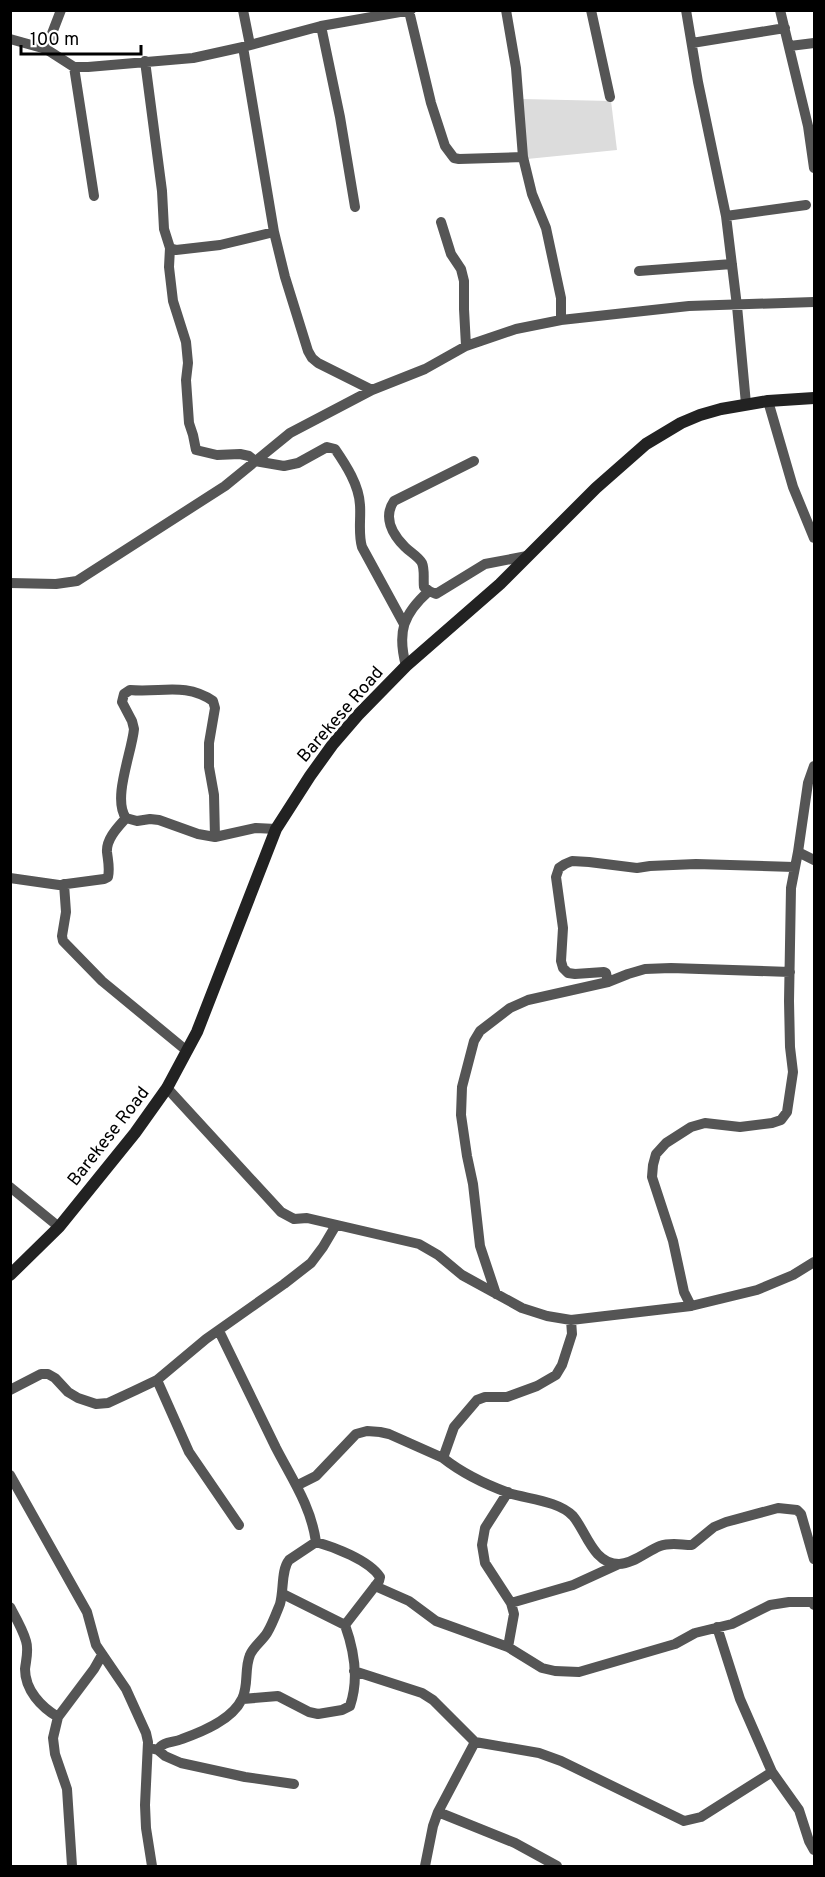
<svg xmlns="http://www.w3.org/2000/svg" width="825" height="1877" viewBox="0 0 825 1877" font-family="Overpass,sans-serif">
  <style>
    .green { fill: #dcdcdc }
    .lines { fill: none; stroke-linecap: round; stroke-linejoin: round }
    .minor { stroke: #555; stroke-width: 10 }
    .secondary { stroke: #222; stroke-width: 12 }
    .labels { text-anchor: middle; stroke-width: 5; stroke-linejoin: round; paint-order: stroke }
    .street-label { font-size: 18px; fill: #000; stroke: #fff }
  </style>
  <rect width="100%" height="100%" fill="#fff"/>
  <path class="green" d="M522,99l89,2 6,49 -90,9z"/>
  <g class="lines">
    <path class="minor" d="M243,10l7,35
      M506,10l10,58 7,89 9,37 14,34 15,70v22
      M591,10l19,87
      M686,10l12,72 28,134 11,90 9,98
      M780,10l28,116 6,42
      M409,11l22,92 14,43 9,12 5,1 64,-2
      M321,26l19,91 15,90
      M10,39l36,10 28,18h14l105,-9 50,-11 78,-21 90,-16
      M692,43l93,-15
      M790,46l24,-3
      M243,47l31,185 11,45 23,74 4,7 6,5 54,27
      M46,49l15,-39
      M145,61l17,130 2,38 6,19 6,2 44,-5 54,-13
      M74,67l20,129
      M726,216l80,-11
      M441,222l10,32 10,15 3,12v28l2,37
      M170,248l-1,19 4,34 13,41 2,21 -2,17 3,43 4,12 3,15 21,5 23,-1 9,2 6,5 29,5 14,-3 29,-16 8,2c11,16 24,36 25,56 1,14 -2,29 2,42l42,77
      M639,271l93,-7
      M768,401l25,86 21,51
      M474,461l-80,40c-11,16 -2,33 11,46 5,5 14,10 17,16 3,7 1,17 2,24l5,4 7,3 49,-30 42,-8
      M10,583l46,1 21,-3 148,-95 65,-53 82,-43 53,-21 41,-23 50,-17 45,-9 128,-14 125,-4
      M406,666c-9,-34 -3,-52 23,-75
      M215,837l-1,-42 -5,-28v-24l6,-35 -2,-7c-28,-19 -52,-8 -83,-11l-6,4 -2,8 10,19 2,8c-2,23 -22,70 -8,89l11,3 13,-2 9,1 39,14 17,3 41,-9 20,1
      M798,852l16,8
      M10,878l49,7 45,-6 4,-2c2,-9 0,-16 -1,-25 -1,-13 11,-25 19,-34
      M64,884l2,28 -4,24 1,5 39,40 85,70
      M608,982l-2,-9 -2,-1 -29,2 -7,-1 -5,-5 -2,-7 2,-33 -7,-51 3,-9 6,-4 7,-3 17,1 48,6 13,-2 46,-2 98,3
      M167,1088l114,124 13,7 13,-1 112,26 19,11 24,20 60,33 25,8 24,4 120,-14 66,-16 36,-15 21,-13
      M10,1187l49,40
      M496,1294l-16,-48 -7,-62 -6,-28 -6,-41 1,-28 12,-46 6,-10 30,-23 18,-8 80,-18 20,-8 17,-5 26,-1 119,4
      M691,1306l-7,-14 -11,-51 -21,-64 1,-12 3,-11 10,-11 25,-16 14,-4 35,4 32,-4 9,-3 6,-8 6,-40 -3,-25 -1,-46 2,-113 7,-36 10,-69 6,-17
      M219,1331c19,39 38,78 57,117 16,31 35,58 40,94
      M157,1380l32,72 50,73
      M10,1390l31,-16h7l7,4 13,14 10,6 18,6 12,-1 28,-13 21,-10 49,-41 78,-55 27,-21 12,-16 13,-22
      M443,1458l11,-31 23,-27 8,-3h22l30,-11 19,-11 6,-10 10,-31 -1,-14
      M10,1475l77,137 9,33 30,44 20,44 2,9 -3,63 1,23 6,38
      M298,1485l18,-9 40,-42 11,-3 13,1 9,2 54,24c19,15 44,27 66,35 19,6 50,8 64,23 13,15 20,48 46,48 14,0 28,-13 41,-18 11,-4 21,-1 32,-1l22,-18 12,-5 52,-14 19,2 4,4 13,45
      M375,1586l34,15 27,20 72,26 34,21 13,3 24,1 96,-28 20,-11 37,-9 38,-19 19,-3h25v3
      M511,1603l62,-18 46,-21
      M10,1607c6,11 13,23 16,34 3,9 0,19 -1,28 0,21 16,38 33,48
      M717,1627l23,72 32,73 27,38 10,31 5,9
      M508,1647l6,-33 -3,-11 -26,-40 -3,-18 3,-17 23,-36
      M354,1671l68,22 11,7 42,42 64,11 22,8 123,60 17,-4 71,-45
      M243,1699l35,-3 31,16 9,2 24,-4 8,-4c9,-26 4,-56 -5,-81l-62,-31
      M154,1749l4,1 7,6 16,7 64,14 49,7
      M158,1750c5,-9 15,-7 24,-11 20,-7 50,-19 60,-40 7,-13 2,-30 8,-44 3,-8 12,-14 17,-22 5,-8 9,-19 13,-29 4,-14 1,-34 9,-44l27,-18c18,5 53,18 64,35l-1,4 -34,44
      M438,1812l77,31 42,23
      M72,1866l-5,-77 -12,-35 -2,-16 5,-21 36,-48 8,-14
      M425,1866l8,-40 5,-14 37,-70"/>
    <path class="secondary" d="M10,1275l49,-48 76,-94 32,-45 30,-56 79,-203 34,-53 23,-32 25,-29 48,-49 94,-82 96,-96 50,-44 35,-21 19,-8 21,-6 47,-8 46,-3"/>
  </g>
  <g class="labels">
    <g class="street-label">
      <text transform="translate(340 714) rotate(-49)" y="6">Barekese Road</text>
      <text transform="translate(108 1136) rotate(-52)" y="6">Barekese Road</text>
    </g>
  </g>
  <rect width="825" height="1877" fill="none" stroke="#000000" stroke-width="24"/>
  <path d="M21 45v9h120v-9" fill="none" stroke="#000000" stroke-width="3"/>
  <text x="30" y="45" font-size="18" fill="#000000" stroke="#ffffff" stroke-width="4.5" paint-order="stroke">100 m</text>
</svg>
